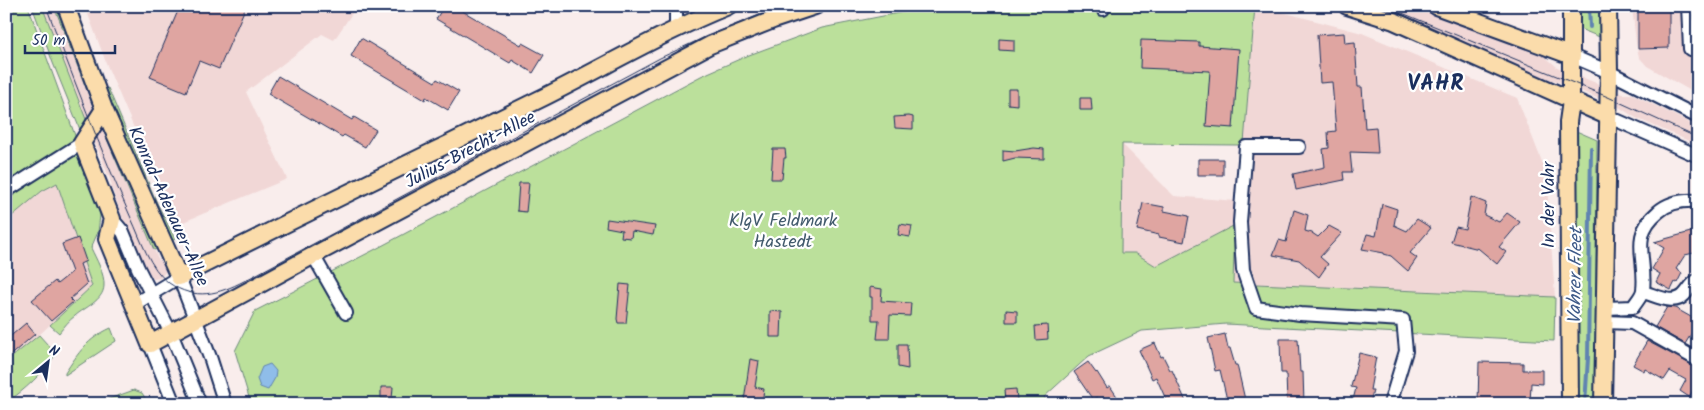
<svg xmlns="http://www.w3.org/2000/svg" width="1704" height="410" viewBox="0 0 1704 410" font-family="Kalam,sans-serif">
  <style>
    .built { fill: #f1d7d6 }
    .green { fill: #bbe09b; stroke: #6b887c }
    .water { fill: #8fbde9; stroke: #6184b1 }
    .lines { fill: none; stroke-linecap: round; stroke-linejoin: round }
    .stream { stroke: #6184b1; stroke-width: 4 }
    .building { fill: #dfa5a1; stroke: #1b2f5e }
    .minor-casing { stroke: #1b2f5e; stroke-width: 16 }
    .major-casing { stroke: #1b2f5e; stroke-width: 20 }
    .minor { stroke: #fff; stroke-width: 12 }
    .major { stroke: #fbdcab; stroke-width: 16 }
    .tram { stroke: #1b2f5e; stroke-width: 1 }
    .labels { text-anchor: middle; stroke-width: 4.5; stroke-linejoin: round; paint-order: stroke }
    .street-label { font-size: 18px; fill: #1b2f5e; stroke: #fff }
    .park-label { font-size: 18px; fill: #435b6d; stroke: #fff }
    .water-label { font-size: 19px; font-style: italic; fill: #3e5a88; stroke: #fff }
    .district-label { font-size: 22px; font-weight: bold; letter-spacing: 1px; fill: #1b2f5e; stroke: #fff }
  </style>
  <rect width="100%" height="100%" fill="#f9edec"/>
  <filter id="ink" filterUnits="userSpaceOnUse"><feTurbulence type="fractalNoise" baseFrequency=".02" numOctaves="2"/><feDisplacementMap in="SourceGraphic" scale="10" xChannelSelector="R" yChannelSelector="G"/><feConvolveMatrix kernelMatrix="1 2 1 2 8 2 1 2 1" color-interpolation-filters="sRGB"/></filter>
  <g filter="url(#ink)">
    <path class="built" d="M42,6h12l43,110 -8,11z
      M85,6h272l-23,34 -12,-6 -76,58 41,87 -111,46 -68,-157z
      M1367,6h51l123,47 16,14 66,27h9l66,33v18l-62,-27 -17,-11 -65,-27 -8,2 -86,-41 -61,-25z
      M1632,6h66v89l-51,-29 -8,-9 -3,-14z
      M1255,7l27,5 80,21 155,65 29,74 9,125 -323,-14 3,-57 -79,40 -21,-13h-14l1,-109 52,52 62,5 2,-56 6,-3z
      M101,125l53,125 5,10 9,9 -8,9 -6,1 -6,-4 -8,-12 -15,-39 -14,-38 1,-1 -19,-48z
      M57,183l35,103 -53,49 -33,27v-93l6,-5 -6,-9v-34l36,-30z"/>
    <path class="green" d="M6,6h22l73,201 -3,25 -7,16c5,11 14,26 13,38 -1,15 -19,21 -29,30 -6,4 -11,11 -16,17l-9,-8 42,-39 -35,-103 -15,8 -36,30z
      M32,6h10l47,121 -6,10 -30,-74z
      M54,6h3l19,51 24,54 -3,5z
      M934,6h321l-11,137 -6,2 -116,-1 -1,109h14l21,13 79,-41 -2,58 322,14 -1,44 -328,-17 -84,7 -53,25 -45,41 5,7h-798l-16,-53 20,-40 119,-61 327,-174 48,-21 73,-27z
      M1580,6h21l1,32 -22,-9z
      M108,88l49,115 18,36 -3,2 -5,-7 -63,-144z
      M104,119l54,130 -4,1 -53,-125z
      M1574,130l23,10 -2,264h-20z
      M111,328l5,13 -51,34v-2c14,-21 22,-34 46,-45z
      M39,335l17,19c-14,20 -30,35 -50,49v-41z
      M134,390l8,3 7,11h-54z"/>
    <path class="water" d="M270,364l6,7 -1,7 -7,12 -8,-3 -3,-8 5,-12z"/>
    <g class="lines">
      <path class="stream" d="M1589,6l1,21
        M1585,404l3,-46 3,-210"/>
    </g>
    <path class="building" d="M180,6h66l-27,63 -20,-8 -13,31 -36,-15z
      M444,6h10l67,39 1,-2 22,12 -11,18 -21,-13 -2,3 -74,-44z
      M1638,6h31v42l-31,1z
      M1344,33l1,10 10,-1 3,45h4l3,41 11,-1 2,26 -28,-1 2,20h-9l1,8 -48,10 -3,-16 32,-7 -2,-18 6,-1 -1,-16 8,-1 -4,-49 -12,1 -3,-48z
      M361,38l74,44 2,-3 22,13 -11,18 -22,-13 -1,3 -74,-44z
      M999,39l15,1v11l-15,-1z
      M1141,40l58,2v4l40,3 -6,79 -27,-2 4,-55 -70,-3z
      M278,76l74,44 2,-3 22,13 -11,17 -21,-12 -2,2 -74,-43z
      M1008,89h9v16l-9,-1z
      M1080,98h11l1,12h-12z
      M909,116l4,1v12l-18,-1 -1,-11z
      M1034,148l10,1v10l-29,-1 -12,3v-11l12,1z
      M773,149h12l1,9h-2l-2,21h-11z
      M1198,159h25v16h-25z
      M519,183h10l-3,29 -9,-1z
      M1471,197l15,6 -2,12 15,7 8,-9 13,9 -21,25 7,5 -9,12 -18,-15 -28,-7 5,-15 9,2z
      M1143,203l21,4v4l25,5 -5,26 -25,-5v-2l-22,-5z
      M1382,204l15,5 -3,16 13,6 10,-12 14,9 -21,25 7,5 -9,13 -17,-15 -7,-2v-1l-22,-4 5,-15 9,2z
      M1294,210l14,5 -3,16 7,2 6,4 11,-11 13,7 -22,24 8,7 -9,13 -20,-17 -26,-5 6,-15 7,2z
      M607,219l48,7 -2,9 -21,-4 -1,7 -10,-1 1,-7 -16,-3z
      M900,224l12,2 -2,11 -12,-2z
      M1698,230v22l-13,3 -9,14 6,4 -5,10 -2,-1 -4,8 -15,-8 4,-8 -8,-5 12,-21 -10,-6z
      M78,238l8,23 -6,3 7,20 -17,15 3,3 -22,19 -19,-21 23,-19 2,3 15,-12 -10,-28z
      M620,284l10,1 -4,38h-8l-1,-4z
      M870,287l12,2 -1,12 30,2 -1,13 -20,-1 -1,24h-12l2,-19h-7v-23h-2z
      M1667,307l8,1 23,13v13l-5,-3 -8,13 -30,-17z
      M1006,310l11,1v11h-11z
      M770,311l12,1 -1,25h-11z
      M26,323l9,11 -29,25v-19z
      M1047,325l1,14 -12,1 -1,-14z
      M1225,334l3,14h2l5,17h2l9,39h-18l-8,-34 -5,1 -7,-33z
      M1280,339h18l2,33h3l1,32h-17l-1,-31h-5z
      M1647,341l51,27v14l-9,15 -9,-6 6,-11 -16,-9 -6,9 -19,-11 -1,2 -11,-6z
      M1155,343l6,14 2,-1 7,14h2l15,34h-19l-12,-27 -4,2 -13,-29z
      M898,344h9l1,25 -10,-2z
      M1359,353l17,4 -6,33h3l-3,14h-18l4,-16 -5,-1z
      M750,359l9,2 -4,26 9,2 -2,15 -18,-3z
      M1088,362l8,11 1,-1 10,16 3,-2 12,18h-21l-4,-7 -4,3 -19,-28z
      M1479,362l44,1v7h19v14l-11,-1 -1,21h-52z
      M381,387h12l-1,12 -11,-1z
      M1016,389l1,11 -12,1 -1,-11z"/>
    <g class="lines">
      <defs>
        <path id="minor" d="M676,6v23
          M699,6l11,7
          M1103,6v3
          M1688,6l2,43h8
          M1572,56l37,16 89,45
          M1607,116l91,40
          M1299,147h-53l-6,75 3,48 13,38 44,6 103,6 3,31 -16,53
          M6,191l76,-48
          M112,219l11,13 15,36 33,65 29,71
          M313,255l33,58
          M1643,292c12,3 31,14 41,3 5,-5 7,-11 14,-15
          M133,305l46,-28 32,83 14,44
          M1605,308l28,-1c3,-5 9,-11 10,-17 4,-31 -14,-54 15,-78 11,-10 25,-12 40,-11
          M1605,322l27,1 66,37
          M150,344l24,60"/>
        <path id="major" d="M66,6l38,103 75,168c119,-60 239,-118 359,-177 63,-31 125,-68 190,-94
          M1347,6l47,15 213,95
          M1436,6l136,50
          M104,109l-22,34 30,76 -5,20 43,105 166,-90 394,-209 63,-25 42,-14
          M1570,404l-2,-282 3,-21v-95
          M1603,404l6,-332 -1,-66"/>
      </defs>
      <use href="#minor" class="minor-casing"/>
      <use href="#major" class="major-casing"/>
      <use href="#minor" class="minor"/>
      <use href="#major" class="major"/>
      <path class="tram" d="M46,6c27,71 54,143 85,212 10,21 18,50 38,65 26,18 50,11 75,-2l416,-223 43,-20 78,-32
        M1385,6l223,91 90,41"/>
    </g>
  </g>
  <g class="labels">
    <g class="street-label">
      <text transform="translate(470 149) rotate(-28)" y="6">Julius-Brecht-Allee</text>
      <text transform="translate(1548 205) rotate(-90)" y="6">In der Vahr</text>
      <text transform="translate(169 206) rotate(66)" y="6">Konrad-Adenauer-Allee</text>
    </g>
    <g class="park-label">
      <text x="783" y="226">KlgV Feldmark<tspan x="783" dy="21">Hastedt</tspan></text>
    </g>
    <g class="water-label">
      <text transform="translate(1574 276) rotate(-89)" y="7">Vahrer Fleet</text>
    </g>
    <g class="district-label">
      <text x="1436" y="90">VAHR</text>
    </g>
  </g>
  <rect width="1704" height="410" fill="none" stroke="#fff" stroke-width="25"/>
  <rect x="12" y="12" width="1679" height="385" fill="none" stroke="#1b2f5e" stroke-width="2" filter="url(#ink)"/>
  <g transform="translate(48 362) rotate(29)" stroke="#ffffff" stroke-width="4" paint-order="stroke">
  <path d="M0-4L9 19L0 12L-9 19Z" fill="#1b2f5e"/>
  <text y="-8" font-size="14" font-weight="bold" text-anchor="middle" fill="#1b2f5e">N</text>
  </g>
  <path d="M25 45v8h90v-8" fill="none" stroke="#1b2f5e" stroke-width="2.5"/>
  <text x="32" y="45" font-size="15" fill="#1b2f5e" stroke="#ffffff" stroke-width="4" paint-order="stroke">50 m</text>
</svg>
